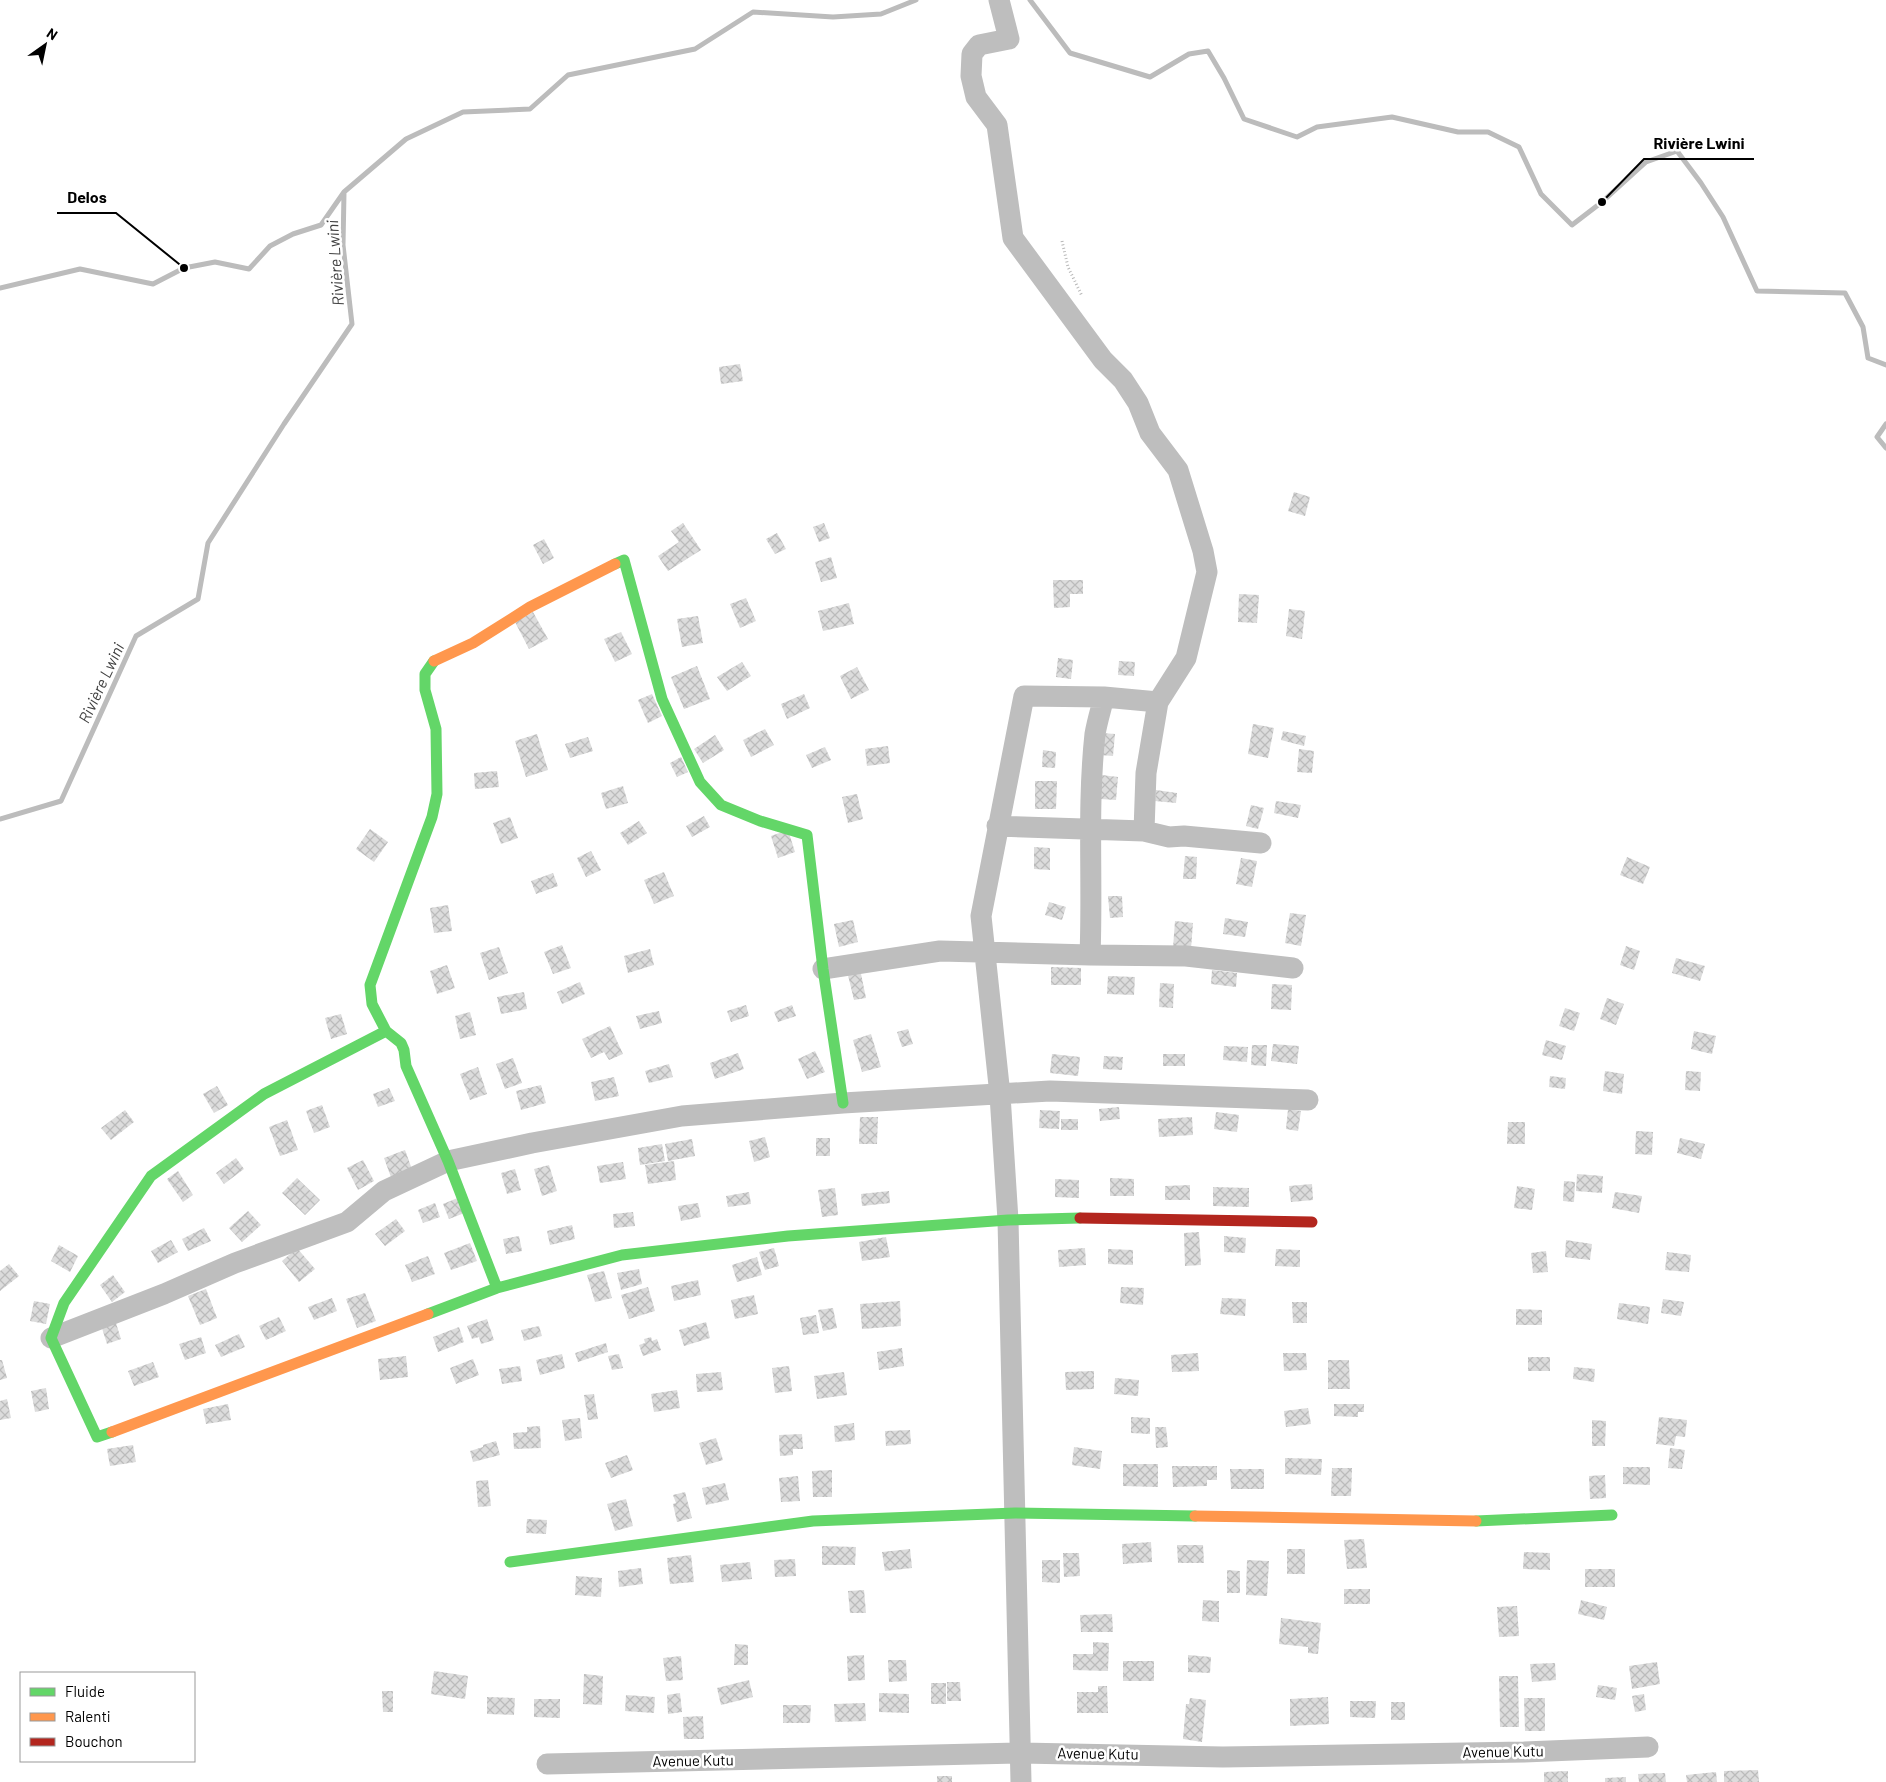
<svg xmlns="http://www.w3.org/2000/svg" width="1886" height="1782" viewBox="0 0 1886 1782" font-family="Barlow,sans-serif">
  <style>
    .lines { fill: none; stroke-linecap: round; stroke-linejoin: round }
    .stream { stroke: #bcbcbc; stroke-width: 5 }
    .building { fill: url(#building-cross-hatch) }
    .path { stroke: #b8b8b8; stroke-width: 3; stroke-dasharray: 1 2.5; stroke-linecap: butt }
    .street { stroke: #bebebe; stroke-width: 21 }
    .fast { stroke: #63d668; stroke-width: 11 }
    .slow { stroke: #ff974d; stroke-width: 11 }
    .jam { stroke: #b3261e; stroke-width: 11 }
    .labels { text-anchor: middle; stroke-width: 5; stroke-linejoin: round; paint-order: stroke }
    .street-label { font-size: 15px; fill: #000; stroke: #fff }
    .water-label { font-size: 16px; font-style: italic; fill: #404040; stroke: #fff }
    .leader { fill: none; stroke: #000; stroke-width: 2 }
    .callout-dot { fill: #000; stroke: #fff; stroke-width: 2 }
    .callout-label { font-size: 16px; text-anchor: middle; font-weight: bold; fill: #000; stroke: #fff; stroke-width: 5; stroke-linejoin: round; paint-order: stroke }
  </style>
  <defs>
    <pattern id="building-cross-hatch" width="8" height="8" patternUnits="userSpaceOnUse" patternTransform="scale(1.25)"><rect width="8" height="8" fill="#dcdcdc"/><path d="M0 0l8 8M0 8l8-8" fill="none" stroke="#bbb"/></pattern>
  </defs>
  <rect width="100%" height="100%" fill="#fff"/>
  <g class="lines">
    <path class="stream" d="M1030,0l40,53 80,24 39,-23 19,-3 16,27 20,41 53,18 20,-10 75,-10 66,15h30l31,15 22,47 31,31 30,-23 44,-40 31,-11 24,32 22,34 34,74 88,2 18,34 5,31 18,7
      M0,288l80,-19 73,15 31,-16 31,-6 34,7 21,-23 23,-12 28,-9 23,-33 62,-53 57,-27 67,-3 38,-34 127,-26 58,-37 80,5 48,-3 35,-14
      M1886,424l-9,13 9,11
      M0,819l61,-18 75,-165 62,-37 10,-56 76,-119 68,-100 -9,-79 1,-52"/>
  </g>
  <path class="building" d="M740,364l3,17 -22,3 -2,-17z
    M1294,492l16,5 -5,19 -17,-5z
    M683,523l18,27 -33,21 -10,-15 21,-14 -8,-11z
    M824,523l6,15 -11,4 -6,-15z
    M777,533l9,16 -11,5 -9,-15z
    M544,539l10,19 -11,6 -10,-19z
    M831,557l6,21 -16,4 -6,-20z
    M1053,580h30v14h-13v13l-16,1z
    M1239,594l20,1 -2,28 -19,-1z
    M746,598l10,23 -16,7 -10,-24z
    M849,603l5,21 -31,7 -5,-20z
    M1289,609l16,2 -3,28 -16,-3z
    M533,612l15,27 -19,10 -14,-27z
    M698,616l5,27 -21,4 -5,-28z
    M621,632l11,22 -17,8 -11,-23z
    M1058,658l15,2 -2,19 -15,-2z
    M1119,661l16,1 -1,14 -16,-1z
    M742,662l9,14 -24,15 -10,-14z
    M697,666l13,33 -26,10 -13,-32z
    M857,667l12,23 -18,9 -11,-23z
    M652,694l10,22 -14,7 -10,-23z
    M804,694l6,14 -23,11 -6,-15z
    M1253,724l21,4 -6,30 -20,-4z
    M765,729l9,16 -23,12 -8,-17z
    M1283,731l23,5 -2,10 -23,-6z
    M1102,733l13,1 -2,22 -13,-1z
    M537,734l11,36 -22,7 -11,-36z
    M715,735l9,15 -21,13 -9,-14z
    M588,737l5,14 -23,7 -5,-14z
    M888,746l2,17 -23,3 -2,-17z
    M825,747l6,13 -19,8 -6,-13z
    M1299,749l15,2 -2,22 -15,-1z
    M1043,750l13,2 -1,16 -13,-1z
    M681,757l7,15 -11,5 -7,-14z
    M497,771l2,16 -24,2 -1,-16z
    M1102,775l16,2 -2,23 -16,-1z
    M1035,781h22l-1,28h-21z
    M623,786l5,17 -22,6 -5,-16z
    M1156,790l21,3 -1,10 -21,-2z
    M857,794l6,25 -15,4 -6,-26z
    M1276,801l25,4 -3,13 -24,-5z
    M1251,805l13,3 -6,21 -12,-3z
    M704,816l6,11 -18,10 -6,-11z
    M510,817l8,21 -17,6 -8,-21z
    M639,821l8,12 -19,12 -8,-12z
    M370,829l18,13 -14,20 -18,-13z
    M788,830l7,22 -17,6 -7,-22z
    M1034,847l16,1v22l-16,-1z
    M591,851l10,19 -15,7 -9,-19z
    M1185,856l12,1 -1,22h-13z
    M1627,857l23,10 -7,17 -23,-9z
    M1241,858l16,3 -5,26 -16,-3z
    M664,872l10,24 -20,8 -10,-24z
    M553,873l5,13 -22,8 -5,-13z
    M1108,896h14l1,21 -13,1z
    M1049,902l17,5 -4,13 -17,-5z
    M448,905l4,26 -18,2 -4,-25z
    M1290,913l16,2 -5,31 -16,-3z
    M1225,918l23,4 -3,15 -22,-3z
    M853,920l5,22 -19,5 -5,-23z
    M1175,921l18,2 -2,26 -18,-1z
    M562,945l9,23 -18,6 -9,-22z
    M1626,946l14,5 -6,19 -14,-5z
    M499,947l9,26 -19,7 -9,-27z
    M650,949l4,16 -26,8 -4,-17z
    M1676,958l29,8 -5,15 -28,-8z
    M447,965l8,23 -18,6 -7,-23z
    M1051,967l30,1v17h-30z
    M860,969l6,29 -12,2 -7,-29z
    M1212,970l25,3 -1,14 -25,-3z
    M1108,976l27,1 -1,18 -27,-1z
    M580,982l5,12 -23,10 -5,-12z
    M1160,983l14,1 -1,24 -14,-1z
    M1272,984l20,1 -1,25 -20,-1z
    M524,992l3,17 -26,5 -4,-17z
    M1607,998l17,6 -8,21 -16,-6z
    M746,1005l3,11 -18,6 -4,-11z
    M792,1005l4,11 -18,6 -4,-10z
    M1565,1008l15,5 -6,18 -15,-5z
    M659,1011l3,12 -22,6 -4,-13z
    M470,1012l6,23 -16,4 -5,-23z
    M341,1014l6,20 -16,5 -6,-21z
    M610,1026l13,28 -14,6 -5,-8 -13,6 -9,-19z
    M908,1029l5,15 -11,3 -5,-15z
    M1694,1031l22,5 -4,18 -21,-5z
    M871,1034l10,33 -19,5 -9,-32z
    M1546,1040l20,6 -4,14 -20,-5z
    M1273,1044l26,2 -2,18 -26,-3z
    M1252,1045h15l-1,21 -15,-1z
    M1224,1046l24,1 -1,15 -24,-2z
    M815,1051l10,21 -18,7 -9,-20z
    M738,1053l6,16 -29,10 -5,-16z
    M1052,1054l28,3 -2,19 -28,-3z
    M1163,1054h22v12h-22z
    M1104,1056l19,1 -1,13 -19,-1z
    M513,1058l9,25 -17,6 -9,-25z
    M669,1064l4,13 -24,6 -4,-12z
    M478,1067l9,27 -17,6 -10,-26z
    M1605,1071l19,3 -2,20 -19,-3z
    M1686,1071l15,1 -1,19 -15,-1z
    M1550,1076l16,2 -1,11 -16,-2z
    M614,1077l5,19 -24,5 -4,-19z
    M541,1085l5,18 -25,7 -5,-19z
    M217,1086l11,19 -14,8 -11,-19z
    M389,1088l6,13 -17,6 -5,-13z
    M322,1105l8,22 -16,6 -8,-22z
    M1119,1107l1,12 -20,2 -1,-12z
    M1288,1109l13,2 -3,20 -12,-2z
    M125,1110l9,12 -23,18 -10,-12z
    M1040,1110l20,1 -1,18 -20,-1z
    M1216,1112l23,3 -2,17 -23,-3z
    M860,1117h18l-1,27h-18z
    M1192,1117l1,18 -34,2 -1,-18z
    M1061,1119h17v11h-17z
    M287,1120l11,30 -18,6 -11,-29z
    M1508,1122h17v22h-18z
    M1636,1131l17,1 -1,23 -17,-1z
    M765,1137l5,20 -16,5 -5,-21z
    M816,1138h14v18h-14z
    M1680,1138l25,6 -4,15 -24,-6z
    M692,1139l3,17 -27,5 -3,-17z
    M662,1144l3,17 -25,4 -2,-17z
    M405,1150l8,22 -21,8 -8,-22z
    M236,1158l8,11 -20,15 -8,-11z
    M363,1160l11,21 -16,9 -11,-22z
    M674,1161l2,19 -28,4 -3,-19z
    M623,1162l3,17 -26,4 -3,-17z
    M549,1165l8,26 -15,5 -8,-27z
    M515,1169l6,21 -14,4 -6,-21z
    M178,1171l15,24 -10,7 -16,-23z
    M1577,1174l26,2 -1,17 -26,-2z
    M297,1178l23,22 -15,15 -23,-22z
    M1110,1178l24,1v17h-24z
    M1055,1179l24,1v18l-24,-1z
    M1564,1181l11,1 -1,20 -11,-1z
    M1312,1184l1,16 -22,2 -2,-16z
    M1190,1185v15h-25v-14z
    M1517,1186l18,3 -3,21 -18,-2z
    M1213,1187l36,1v19l-36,-1z
    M835,1188l3,27 -16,2 -4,-27z
    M889,1191l1,12 -28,3 -1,-12z
    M749,1192l2,12 -23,3 -2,-11z
    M1615,1192l27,4 -3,17 -27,-5z
    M460,1197l7,15 -18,7 -6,-15z
    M435,1203l5,14 -17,6 -5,-13z
    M698,1203l3,14 -20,4 -3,-15z
    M248,1211l13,14 -19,17 -13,-14z
    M633,1212l2,14 -21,2 -1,-14z
    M396,1219l9,12 -20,15 -10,-12z
    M572,1225l3,14 -25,6 -3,-14z
    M204,1228l7,13 -23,10 -6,-12z
    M1199,1232l2,33 -16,1 -1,-33z
    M519,1236l3,15 -16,3 -3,-15z
    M1224,1236l22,2 -1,15 -21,-1z
    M886,1237l4,20 -28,4 -3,-19z
    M171,1240l7,12 -20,11 -7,-12z
    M1566,1240l26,4 -2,16 -25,-3z
    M470,1243l7,18 -26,9 -7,-17z
    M59,1245l19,11 -8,16 -19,-11z
    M297,1248l18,21 -16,13 -17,-21z
    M774,1248l5,18 -14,4 -6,-18z
    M1085,1248l1,17 -27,2 -1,-17z
    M1108,1249l25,1v15l-25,-1z
    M1276,1249l24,1v17l-25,-1z
    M1546,1251l2,21 -15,1 -2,-20z
    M1667,1252l24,3 -2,17 -24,-2z
    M428,1256l7,18 -23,8 -7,-17z
    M757,1257l5,18 -25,7 -5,-17z
    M9,1264l10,12 -19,15v-20z
    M639,1269l3,15 -21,6 -4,-17z
    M604,1271l8,27 -17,4 -8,-27z
    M113,1275l12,17 -13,10 -12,-17z
    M698,1280l3,15 -27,6 -3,-15z
    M648,1287l7,24 -26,8 -8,-24z
    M1121,1287l23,1 -1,17 -23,-2z
    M206,1289l11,29 -17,7 -12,-29z
    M365,1293l11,28 -19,7 -11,-29z
    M754,1295l4,19 -23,5 -4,-19z
    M332,1298l5,13 -23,9 -6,-13z
    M1222,1298l24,1 -1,17 -25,-2z
    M1663,1299l21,3 -3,14 -20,-3z
    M34,1301l16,3 -4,20 -16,-3z
    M900,1301l1,25 -39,3 -2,-25z
    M1292,1302h15v21h-14z
    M1619,1303l31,4 -2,17 -31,-5z
    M833,1308l4,20 -14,3 -5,-21z
    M1516,1309l26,1v15h-26z
    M816,1315l3,18 -16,2 -3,-17z
    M279,1317l7,14 -20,9 -7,-14z
    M487,1319l7,21 -13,4 -2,-7 -7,2 -5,-13z
    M115,1320l6,19 -14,5 -6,-19z
    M706,1322l4,16 -26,8 -5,-16z
    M539,1326l3,10 -18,5 -3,-11z
    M459,1327l5,15 -26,10 -5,-15z
    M239,1334l6,13 -24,10 -6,-12z
    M201,1337l5,16 -21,7 -6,-16z
    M651,1337l1,4 5,-2 4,11 -18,6 -4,-11 6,-2 -1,-4z
    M606,1343l2,9 -30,10 -3,-9z
    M902,1348l2,18 -25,4 -2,-18z
    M1198,1353l1,18 -27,1 -1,-17z
    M1283,1353h23l1,17 -23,1z
    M562,1354l3,14 -25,7 -4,-15z
    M619,1354l4,14 -11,2 -4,-14z
    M406,1356l2,21 -28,3 -2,-21z
    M1528,1357h22v14h-22z
    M473,1359l6,16 -23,9 -6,-16z
    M0,1360h2l5,18 -7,2z
    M1328,1360h21l1,29h-22z
    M153,1362l6,15 -25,9 -6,-15z
    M520,1366l2,15 -20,3 -3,-15z
    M789,1366l3,25 -17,2 -3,-25z
    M1574,1367l21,2 -1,13 -21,-3z
    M1094,1371v18l-28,1 -1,-18z
    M721,1372l2,18 -26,2 -1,-18z
    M844,1372l3,23 -30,4 -3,-23z
    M1115,1378l24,2 -1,16 -24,-2z
    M46,1388l3,21 -14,3 -4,-21z
    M677,1390l3,18 -26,4 -3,-18z
    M594,1394l4,25 -10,1 -4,-25z
    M7,1399l4,19 -11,2v-19z
    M228,1404l3,16 -25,4 -3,-15z
    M1334,1404h30v8h-6v5l-24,-1z
    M1308,1408l3,16 -25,3 -2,-16z
    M1131,1417l19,1v16l-19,-1z
    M1659,1417l28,3 -2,17 -9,-1 -2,10 -18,-2z
    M580,1418l2,20 -17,3 -3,-21z
    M1592,1420l14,1 -1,25h-13z
    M854,1423l1,17 -20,2 -1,-16z
    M540,1426l1,22 -27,1 -1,-16 14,-1v-5z
    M1155,1427h11l2,20 -12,1z
    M910,1430l1,14 -25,2 -1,-15z
    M802,1434l1,15h-10v6l-13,1 -1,-21z
    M716,1438l7,22 -17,5 -7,-22z
    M496,1441l4,14 -27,7 -3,-11 13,-4v-2z
    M133,1445l3,17 -26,4 -3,-17z
    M1074,1447l28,4 -2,18 -28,-4z
    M1670,1448l15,2 -3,19 -14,-1z
    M627,1455l6,15 -22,8 -6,-15z
    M1285,1458l37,1 -1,16 -36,-1z
    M1123,1464h35v23l-35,-1z
    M1172,1466h45v14h-10v6l-34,1z
    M1623,1467h27v18l-27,-1z
    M1332,1468h20l-1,28h-20z
    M1230,1469h34v20h-33z
    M832,1470v27h-19l-1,-26z
    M1605,1475l1,23 -16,1 -1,-23z
    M798,1476l2,25 -19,1 -2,-24z
    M488,1480l3,26 -13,1 -2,-26z
    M725,1483l4,17 -23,5 -4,-17z
    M685,1492l7,26 -15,4 -4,-18 3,-1 -3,-8z
    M626,1499l7,27 -18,5 -8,-27z
    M527,1519l20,1 -1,14 -20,-1z
    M1364,1539l3,29 -20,1 -3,-29z
    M1151,1542l1,20 -29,2 -1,-20z
    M1177,1545h26l1,18h-26z
    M822,1546l34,1 -1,18h-33z
    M910,1549l2,19 -27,3 -3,-19z
    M1287,1549h18v25h-18z
    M1524,1552l26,1v17l-27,-1z
    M1063,1553h16l1,23 -16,1z
    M691,1555l3,27 -24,2 -3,-26z
    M795,1559l1,17 -21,1 -1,-17z
    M1042,1560h18v23l-18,-1z
    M1247,1560l22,1 -2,35 -21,-1z
    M750,1562l2,17 -30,3 -2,-17z
    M641,1568l2,16 -24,3 -1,-16z
    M1585,1569h30v18h-30z
    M1227,1570l13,1v22h-13z
    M576,1576l26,2 -1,19 -26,-2z
    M1344,1589h26v15h-26z
    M864,1590l2,23h-16l-2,-22z
    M1203,1600l16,1v21l-17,-1z
    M1581,1600l26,7 -3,13 -26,-6z
    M1517,1606l2,30 -20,1 -2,-30z
    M1112,1614l1,18h-32l-1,-17z
    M1281,1618l40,5 -3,31 -10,-1v-6l-29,-3z
    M1093,1642l16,1 -1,28 -35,-1v-16h20z
    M735,1644l13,1v20h-14z
    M864,1655l1,25 -17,1 -1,-25z
    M1188,1655l23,2 -1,16 -22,-1z
    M681,1656l2,24 -17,1 -3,-23z
    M888,1660h18l1,21 -18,1z
    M1123,1661h31v20h-31z
    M1657,1662l3,22 -28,5 -3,-23z
    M1555,1663l1,17 -24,2 -2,-18z
    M434,1671l34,5 -3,23 -34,-5z
    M584,1674l19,2 -1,29 -19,-1z
    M1499,1676h19l1,51h-19z
    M749,1680l4,17 -32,8 -4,-17z
    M947,1682h13l1,19h-14z
    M931,1683h15v21h-15z
    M1598,1685l19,3 -2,12 -19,-3z
    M1098,1686h9l1,27h-31v-21h21z
    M382,1691h11v21h-10z
    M680,1693l2,19 -14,2 -1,-19z
    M879,1693l30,1v19l-30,-1z
    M1644,1694l2,16 -11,2 -3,-16z
    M626,1695l29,2 -1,16 -29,-2z
    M487,1697l28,1 -1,17 -27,-1z
    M1328,1697l1,27 -39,2v-27z
    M1190,1698l16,2 -4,42 -19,-3 3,-35h3z
    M1524,1698h21v33h-20z
    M534,1699h26v19l-26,-1z
    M1350,1701h26l-1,17 -25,-1z
    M1391,1702h14v18h-14z
    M865,1703l1,18 -31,1 -1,-18z
    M783,1705h28l-1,18h-27z
    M703,1716l1,23h-20l-1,-22z
    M1758,1770l1,12h-35v-11z
    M1568,1771v11h-24v-10z
    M1716,1772l1,10h-30l-1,-7z
    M1665,1773l1,9h-27l-1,-8z
    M937,1776h15v6h-15z
    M1626,1777v5h-21v-4z"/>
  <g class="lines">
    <path class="path" d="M1062,241l6,26 14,29"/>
    <path class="street" d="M999,0l10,39 -30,6 -7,9 -1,22 5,21 21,28 16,113 90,122 20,20 15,23 12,30 28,37 25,81 4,21 -21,86 -28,44 -12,71 -2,58
      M997,826l147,5 25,6 15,-1 77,7
      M1090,955c3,-73 -3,-147 5,-221 2,-12 6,-25 9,-37
      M823,969l117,-18 150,4 96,1 107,12
      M51,1338l113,-44 71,-31 112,-41 37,-31 64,-30 84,-18 150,-27 161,-13 207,-12 258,9
      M547,1764l474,-11 202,4 301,-5 124,-5
      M1021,1782l-13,-562 -8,-125 -19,-179 43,-220 80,1 54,5"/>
    <path class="fast" d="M615,564l9,-4 38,139 38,83 21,23 39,16 47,14 16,134 20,134
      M434,661l-9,13v16l11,39 1,65 -5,23 -62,168 2,19 14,27 15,12 3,7 2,16 42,95 49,127
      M428,1314l69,-26 125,-33 166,-19 220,-16 72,-2
      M112,1432l-15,5 -46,-99 13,-35 87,-127 113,-82 122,-63
      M1476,1521l136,-6
      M510,1562l303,-41 202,-8 180,3"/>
    <path class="slow" d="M434,661l39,-18 57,-36 85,-43
      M112,1432l316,-118
      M1195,1516l281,5"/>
    <path class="jam" d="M1080,1218l232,4"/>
  </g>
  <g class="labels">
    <g class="street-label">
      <text transform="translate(1503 1752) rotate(-1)" y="5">Avenue Kutu</text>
      <text transform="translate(1098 1754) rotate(1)" y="5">Avenue Kutu</text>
      <text transform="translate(693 1761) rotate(-1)" y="5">Avenue Kutu</text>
    </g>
    <g class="water-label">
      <text transform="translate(335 263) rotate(-94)" y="6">Rivière Lwini</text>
      <text transform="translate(101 683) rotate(-65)" y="6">Rivière Lwini</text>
    </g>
  </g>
  <path class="leader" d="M1602 202L1644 159H1754M184 268L116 213H57"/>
  <g class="callout-dot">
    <circle cx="1602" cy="202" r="5"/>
    <circle cx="184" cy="268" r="5"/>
  </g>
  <g class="callout-label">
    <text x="1699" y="149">Rivière Lwini</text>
    <text x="87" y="203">Delos</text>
  </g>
  <rect x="20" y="1672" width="175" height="90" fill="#ffffff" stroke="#999999"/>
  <rect x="30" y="1688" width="25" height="8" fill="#63d668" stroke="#999999"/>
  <text x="65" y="1697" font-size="15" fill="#000000">Fluide</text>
  <rect x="30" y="1713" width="25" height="8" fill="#ff974d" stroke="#999999"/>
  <text x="65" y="1722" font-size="15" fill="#000000">Ralenti</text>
  <rect x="30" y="1738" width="25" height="8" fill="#b3261e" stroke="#999999"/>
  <text x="65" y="1747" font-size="15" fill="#000000">Bouchon</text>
  <g transform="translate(45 45) rotate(33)" stroke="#ffffff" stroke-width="4" paint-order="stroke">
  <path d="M0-4L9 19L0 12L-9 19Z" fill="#000000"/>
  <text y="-8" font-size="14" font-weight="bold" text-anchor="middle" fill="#000000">N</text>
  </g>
</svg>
